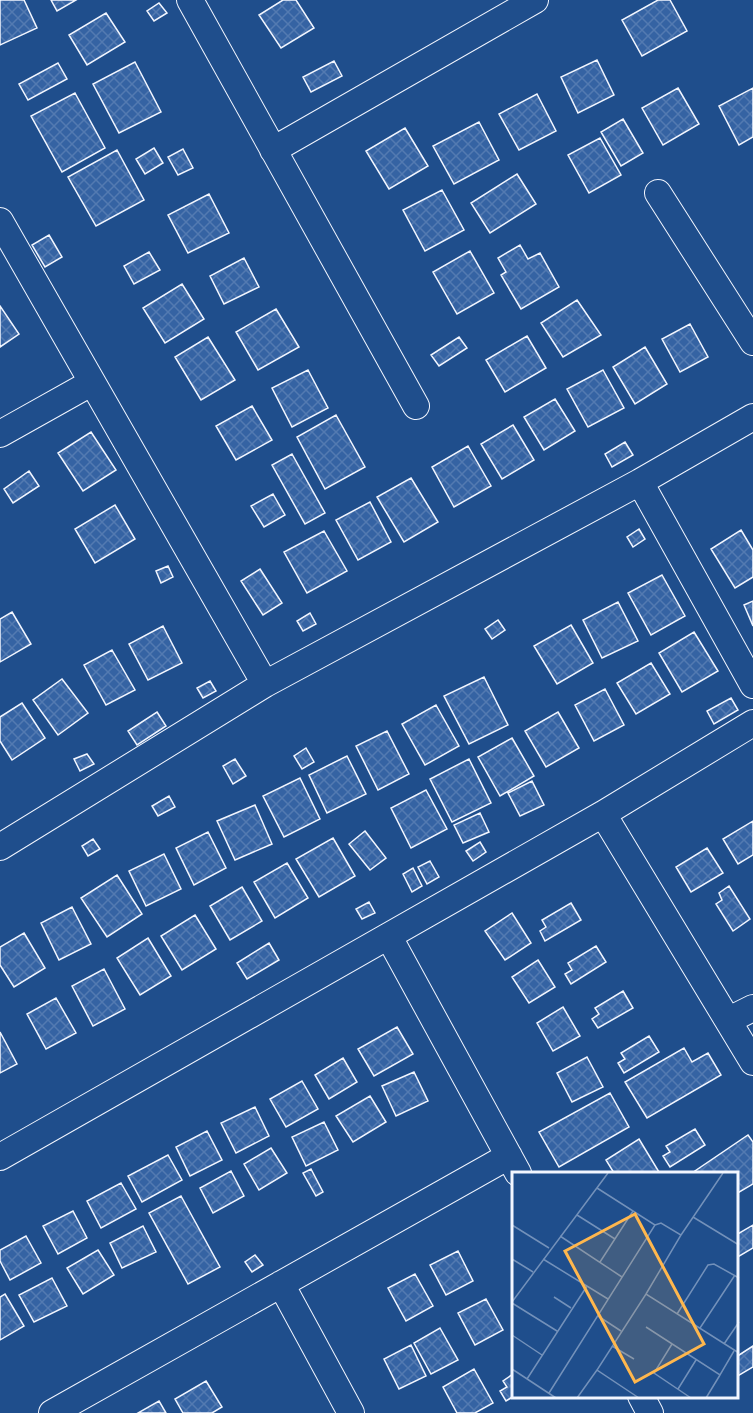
<svg xmlns="http://www.w3.org/2000/svg" width="753" height="1413" viewBox="0 0 753 1413" font-family="Quicksand,sans-serif">
  <style>
    .building { fill: url(#building-cross-hatch); stroke: #f2f6ff; stroke-width: 1.5 }
    .lines { fill: none; stroke-linecap: round; stroke-linejoin: round }
    .street-casing { stroke: #f2f6ff; stroke-width: 28 }
    .street { stroke: #1f4e8c; stroke-width: 26 }
    .inset-road { fill: none; stroke: #7391ba; stroke-width: 1.5 }
    .view { fill: #ffb74d; fill-opacity: 0.15; stroke: #ffb74d; stroke-width: 3 }
    .inset-edge { fill: none; stroke: #f2f6ff; stroke-width: 3 }
  </style>
  <defs>
    <pattern id="building-cross-hatch" width="8" height="8" patternUnits="userSpaceOnUse" patternTransform="scale(1.5)"><rect width="8" height="8" fill="#3563a3"/><path d="M0 0l8 8M0 8l8-8" fill="none" stroke="#537ab1"/></pattern>
  </defs>
  <rect width="100%" height="100%" fill="#1f4e8c"/>
  <path class="building" d="M0,0h24l13,28 -37,17z
    M51,0h25l-19,11z
    M283,0h13l18,28 -33,20 -22,-33z
    M658,0h12l17,31 -45,25 -20,-36z
    M159,3l8,10 -13,8 -7,-10z
    M106,13l19,29 -38,23 -18,-30z
    M597,60l17,35 -36,18 -17,-36z
    M334,61l8,15 -31,16 -8,-15z
    M135,62l26,50 -42,21 -26,-49z
    M58,63l9,16 -39,21 -9,-16z
    M678,88l21,36 -36,21 -21,-37z
    M753,88v49l-14,8 -20,-39z
    M75,93l30,55 -43,24 -31,-56z
    M537,94l19,37 -37,19 -20,-36z
    M623,119l20,34 -22,13 -20,-34z
    M479,122l20,38 -45,24 -21,-38z
    M405,128l23,38 -39,23 -23,-38z
    M600,138l21,37 -32,18 -21,-38z
    M154,148l9,15 -18,11 -9,-15z
    M183,149l10,19 -15,7 -10,-18z
    M117,150l27,50 -48,26 -28,-49z
    M517,174l19,30 -46,29 -19,-30z
    M442,190l22,40 -39,21 -22,-41z
    M209,194l20,39 -41,20 -20,-38z
    M49,235l13,22 -17,10 -13,-22z
    M520,245l8,14 12,-6 19,34 -38,22 -20,-34 5,-3 -8,-14z
    M470,251l24,42 -37,21 -24,-42z
    M149,252l11,18 -26,14 -10,-18z
    M244,258l15,29 -35,17 -14,-28z
    M182,284l22,35 -39,24 -22,-35z
    M577,300l24,35 -38,22 -22,-34z
    M0,306l19,28 -19,13z
    M276,309l23,38 -41,23 -22,-38z
    M690,324l18,33 -28,15 -18,-33z
    M527,336l19,32 -41,24 -19,-32z
    M208,337l27,43 -34,20 -26,-43z
    M459,337l8,11 -28,18 -8,-11z
    M645,347l22,37 -32,20 -22,-37z
    M308,370l20,38 -36,19 -20,-39z
    M603,370l21,38 -36,19 -21,-38z
    M555,399l20,32 -31,19 -20,-33z
    M252,406l20,34 -36,20 -20,-34z
    M336,415l29,52 -40,22 -28,-52z
    M513,425l21,35 -32,19 -21,-35z
    M91,432l25,38 -33,21 -25,-38z
    M625,442l8,13 -21,12 -7,-13z
    M468,446l23,40 -37,21 -22,-40z
    M292,454l33,59 -20,11 -33,-59z
    M29,471l10,15 -26,17 -9,-14z
    M411,478l27,44 -34,20 -27,-45z
    M273,494l12,21 -21,12 -13,-21z
    M370,502l21,40 -33,18 -22,-40z
    M115,505l20,34 -40,24 -20,-34z
    M639,529l6,10 -12,8 -6,-10z
    M741,530l12,20v27l-18,11 -24,-39z
    M324,531l23,40 -40,22 -23,-41z
    M168,566l5,11 -12,6 -5,-12z
    M260,569l22,34 -19,12 -22,-34z
    M662,575l23,41 -34,19 -23,-42z
    M753,601v25l-9,-21z
    M618,602l20,39 -36,17 -19,-38z
    M12,612l19,32 -31,18v-43z
    M310,613l6,11 -13,7 -6,-10z
    M498,620l7,10 -13,9 -7,-10z
    M571,625l22,38 -36,21 -23,-38z
    M163,626l19,37 -34,17 -19,-36z
    M694,632l24,39 -36,21 -23,-39z
    M112,650l23,40 -29,15 -22,-40z
    M651,663l19,31 -34,20 -19,-31z
    M484,677l24,48 -39,19 -25,-48z
    M62,679l26,34 -30,22 -25,-35z
    M210,681l6,10 -13,7 -6,-10z
    M605,689l19,36 -30,16 -19,-36z
    M731,698l7,12 -24,14 -7,-13z
    M22,703l23,35 -33,22 -12,-19v-24z
    M436,705l23,41 -34,19 -23,-41z
    M157,712l9,14 -29,19 -9,-14z
    M558,712l21,36 -33,19 -21,-36z
    M387,731l22,43 -31,16 -22,-44z
    M512,738l22,38 -34,20 -22,-39z
    M306,748l8,14 -12,7 -8,-13z
    M87,754l7,10 -14,7 -6,-12z
    M347,756l19,38 -39,19 -18,-38z
    M235,759l11,17 -13,8 -10,-18z
    M469,759l22,44 -39,19 -22,-43z
    M300,778l20,41 -36,18 -21,-41z
    M532,781l12,24 -24,11 -12,-23z
    M426,790l21,39 -36,19 -20,-40z
    M169,796l6,11 -17,9 -6,-10z
    M255,805l17,39 -37,16 -18,-39z
    M480,813l9,19 -26,11 -9,-18z
    M753,821v34l-15,9 -15,-25z
    M365,831l21,27 -16,12 -21,-26z
    M208,832l18,36 -32,17 -18,-37z
    M333,838l22,38 -36,21 -23,-38z
    M93,839l7,10 -12,7 -6,-10z
    M480,842l6,10 -13,9 -7,-10z
    M707,848l16,25 -32,19 -15,-25z
    M164,854l17,35 -35,17 -17,-35z
    M430,861l9,16 -12,7 -9,-17z
    M287,863l21,35 -33,20 -21,-36z
    M413,868l9,18 -10,6 -9,-18z
    M117,875l25,39 -35,23 -26,-39z
    M729,886l21,33 -17,12 -17,-27 6,-4 -3,-7z
    M242,887l20,34 -32,19 -20,-34z
    M369,902l6,11 -13,6 -6,-10z
    M571,903l10,17 -36,21 -5,-10 6,-4 -4,-7z
    M72,907l19,37 -32,16 -18,-37z
    M512,913l19,30 -26,17 -20,-29z
    M195,915l21,34 -34,21 -21,-34z
    M24,933l21,35 -31,19 -14,-22v-18z
    M148,938l23,38 -31,19 -23,-37z
    M269,943l10,17 -32,19 -10,-16z
    M596,946l10,16 -35,22 -6,-10 7,-4 -4,-7z
    M538,960l17,27 -26,16 -17,-26z
    M104,969l21,40 -32,17 -21,-40z
    M623,991l10,17 -35,20 -6,-9 7,-5 -4,-6z
    M56,998l20,35 -30,16 -19,-35z
    M563,1007l17,29 -27,15 -16,-28z
    M397,1027l16,27 -39,22 -16,-27z
    M0,1032l17,32 -17,9z
    M649,1036l10,16 -35,21 -6,-10 7,-4 -4,-6z
    M684,1048l8,14 16,-9 13,22 -74,43 -22,-36z
    M587,1057l16,30 -31,15 -15,-29z
    M343,1058l14,24 -28,17 -14,-24z
    M414,1072l14,29 -32,15 -14,-30z
    M302,1081l16,28 -32,18 -16,-28z
    M610,1093l19,34 -70,40 -20,-35z
    M370,1096l16,26 -33,20 -17,-26z
    M255,1107l14,29 -33,17 -15,-30z
    M324,1122l14,28 -32,16 -14,-29z
    M695,1129l10,16 -35,22 -7,-11 7,-4 -4,-6z
    M207,1131l15,29 -32,16 -14,-29z
    M748,1135l5,7v42l-17,10v-21h-44z
    M639,1139l20,33 -45,1 -8,-13z
    M271,1148l16,25 -28,17 -15,-26z
    M168,1155l14,25 -40,22 -14,-26z
    M311,1169l12,23 -7,4 -13,-23z
    M231,1171l13,25 -31,17 -13,-25z
    M121,1183l15,26 -35,19 -14,-27z
    M181,1196l39,71 -32,17 -39,-71z
    M73,1211l14,27 -29,16 -15,-28z
    M753,1225v23l-17,10v-23z
    M143,1226l13,26 -34,16 -12,-25z
    M26,1236l15,27 -31,17 -10,-19v-11z
    M98,1250l16,25 -31,19 -16,-26z
    M458,1251l15,30 -27,14 -16,-30z
    M255,1255l8,10 -11,7 -7,-10z
    M415,1274l18,32 -27,15 -18,-33z
    M52,1278l15,28 -33,16 -15,-27z
    M5,1294l19,32 -24,14v-43z
    M486,1299l17,31 -28,15 -17,-32z
    M440,1328l18,32 -27,14 -17,-31z
    M411,1345l15,31 -27,13 -15,-30z
    M753,1346v21l-17,10v-20z
    M474,1369l19,34 -18,10h-18l-14,-26z
    M513,1374l1,22 -8,5 -6,-10 7,-4 -4,-6z
    M206,1381l16,26 -10,6h-29l-8,-14z
    M159,1401l7,12h-28z"/>
  <g class="lines">
    <defs>
      <path id="street" d="M190,0l226,406
        M273,150l262,-150
        M658,193l95,149
        M0,221l265,463 375,-202 113,-65
        M0,434l91,-51
        M640,482l113,203
        M603,814l150,248
        M0,847l265,-163
        M389,937l129,236
        M729,1020l24,-12
        M0,1157l603,-343 150,-91
        M281,1284l70,129
        M641,1396l9,17
        M52,1413l457,-257"/>
    </defs>
    <use href="#street" class="street-casing"/>
    <use href="#street" class="street"/>
  </g>
  <g transform="translate(512 1172)">
    <rect width="226" height="226" fill="#1f4e8c"/>
    <path class="inset-road" d="M65,43l38,24M181,45l46,28M0,53l37,23M169,63l42,-62M48,64l62,41M0,87l21,13M31,87l65,40M88,90l33,-51M134,122l35,-59 -20,-12 -6,2M42,125l17,11M0,130l96,-129M0,131l45,28M165,142l31,-49 6,-1 25,14M86,144l23,15M134,155l74,48 14,-24M188,156l35,-53M0,163l30,20M160,172l-18,29 37,25M212,172l15,-22M100,174l22,13M0,197l44,29M15,207l60,-93M166,217l18,-29M37,221l106,-168 -58,-37M65,226l20,-28M127,226l-42,-28 49,-76 93,59M194,226l14,-23"/>
    <path class="view" d="M123,42l69,130 -69,38 -70,-131z"/>
    <rect width="226" height="226" class="inset-edge"/>
  </g>
</svg>
